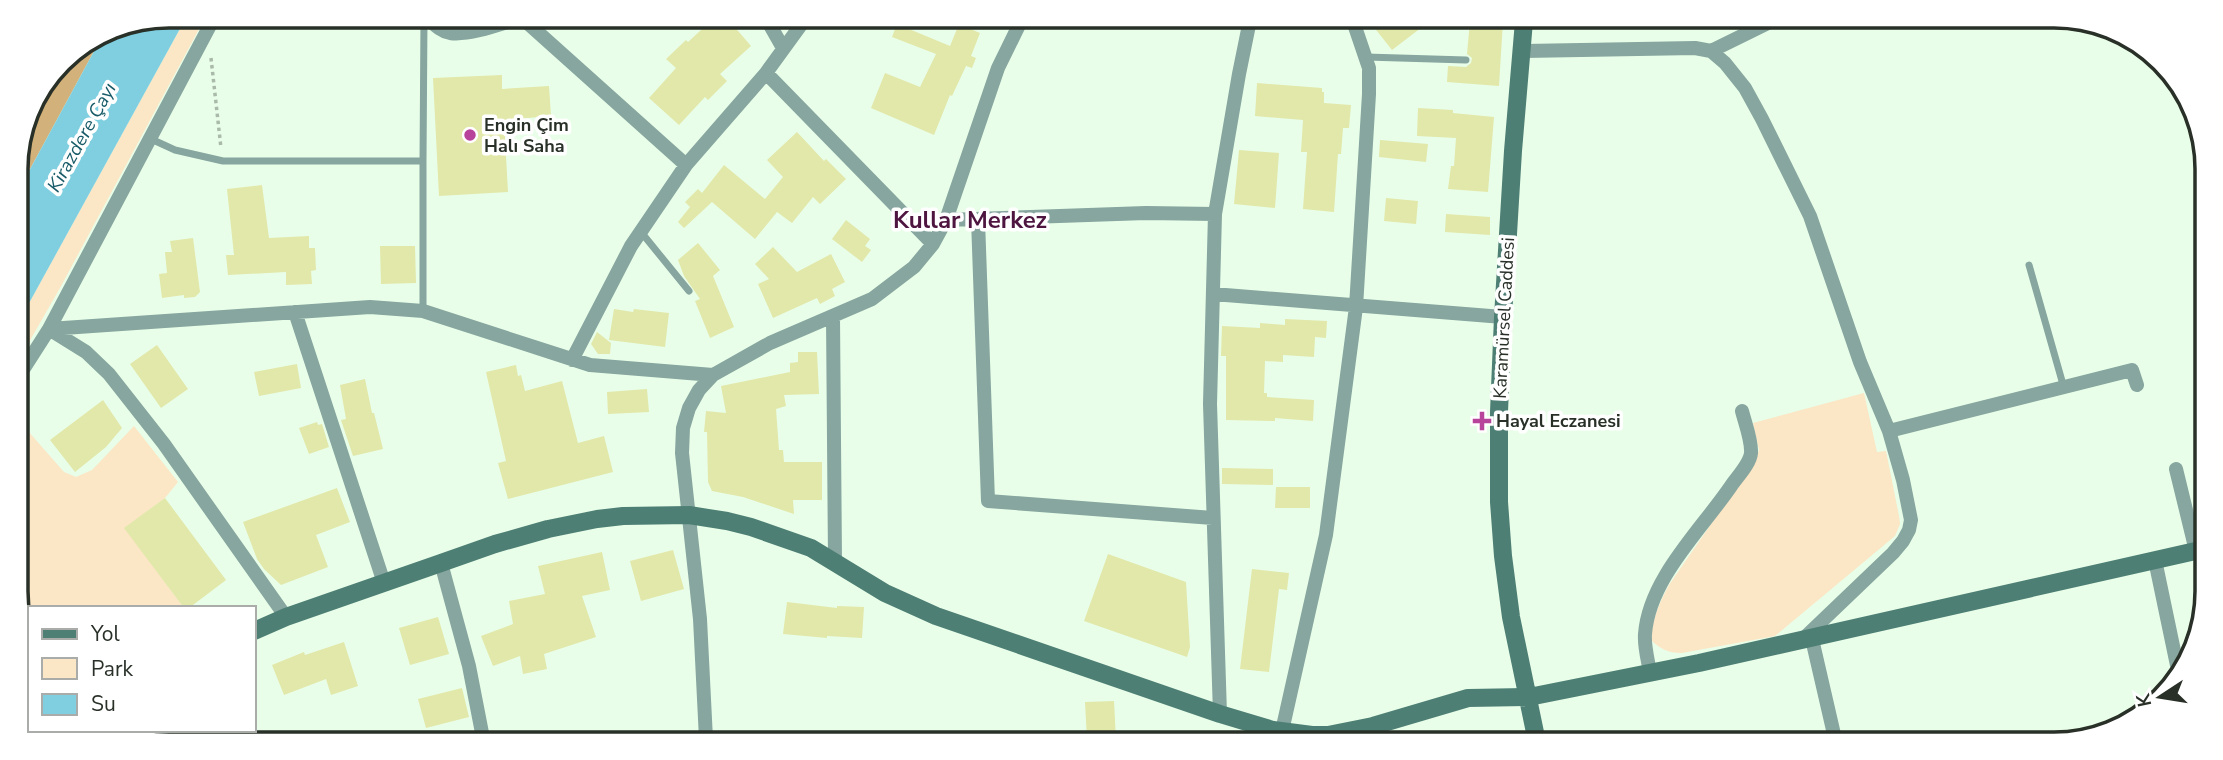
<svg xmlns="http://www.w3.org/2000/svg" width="2223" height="760" viewBox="0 0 2223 760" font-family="'Nunito Sans',sans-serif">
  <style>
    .green { fill: #fbe6c5 }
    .forest { fill: #d3b17a }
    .water { fill: #7fcfe1 }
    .building { fill: #e2e8a9 }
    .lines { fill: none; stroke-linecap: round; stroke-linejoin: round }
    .path { stroke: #aabaaa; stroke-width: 3.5; stroke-dasharray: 3.5 3.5; stroke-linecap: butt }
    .lane { stroke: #86a69f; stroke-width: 7 }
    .street { stroke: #86a69f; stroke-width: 14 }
    .secondary { stroke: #4e7f75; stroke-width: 18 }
    .poi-dot { fill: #b8439b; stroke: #fff; stroke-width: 2.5 }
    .labels { text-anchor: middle; stroke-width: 7; stroke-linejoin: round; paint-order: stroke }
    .poi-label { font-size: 18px; font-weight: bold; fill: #283028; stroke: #fff; text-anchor: start }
    .street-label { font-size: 18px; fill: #283028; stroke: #fff }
    .water-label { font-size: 19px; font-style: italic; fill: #185b68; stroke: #fff }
    .district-label { font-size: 24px; font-weight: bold; fill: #4d153f; stroke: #fff }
    .rim { fill: none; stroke: #283028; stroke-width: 3.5 }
  </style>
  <rect width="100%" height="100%" fill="#e9fee9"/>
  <path class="green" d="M187,16h19l-146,272 -43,75v-38z
    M1864,393l13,59 9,-1 13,65 1,8 -5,12 -120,100 -93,17c-14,0 -22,-4 -32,-14 3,-20 9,-36 19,-54l87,-126 3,-9 -6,-27z
    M21,423l43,49 12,5 16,-7 42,-44 44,56 -13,16 -40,30 59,80h-154v35l-11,-22 -1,-196z"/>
  <path class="forest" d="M105,31l-89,164v-37l16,-57 36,-47z"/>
  <path class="water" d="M169,16h18l-170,309 -1,-130 89,-164 6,-4z"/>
  <path class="building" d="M714,18h13l24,28 -31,28 7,7 -19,19 -3,-3 -26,28 -30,-27 27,-30 -10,-9 20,-19 2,2z
    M1369,21h61l-38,29z
    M1470,21h33l-4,65 -52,-4 1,-16 18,1 5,-4 1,-5 -5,-4z
    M897,24l53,22 9,-22 21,9 -9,23 5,2 -4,10 -6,-2 -14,30 -2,-1 -16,40 -63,-27 14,-35 35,14 16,-33 -44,-17z
    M502,75v14l47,-3 2,30 -47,4 4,72 -69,4 -6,-118z
    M1257,83l65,5v4h2v11l27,2 -2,23h-6l-2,26h-3l-4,58 -31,-3 4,-57h-6l2,-32 -48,-4z
    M1418,108l35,2v3l41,4 -6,75 -40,-3 3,-23h3l2,-28 -39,-2z
    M797,132l27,29 2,-2 20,20 -26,25 -7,-7 -21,26 -15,-11 -22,27 -43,-37 -28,26 -6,-6 12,-15 -5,-5 13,-13 4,4 22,-28 41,34 18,-22 -16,-17z
    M1380,140l48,4 -2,18 -47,-5z
    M1239,150l40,3 -4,55 -41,-4z
    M262,185l7,53 40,-2v12h6l1,22 -5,1 1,13 -26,1v-13l-58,3 -2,-20h8l-7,-66z
    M1386,198l32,3 -2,23 -32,-3z
    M1446,214l44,3v18l-45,-3z
    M846,220l24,19 -5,7 6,4 -9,12 -30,-23z
    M193,238l7,54 -5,5 -11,1v-3l-22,3 -3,-24 8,-1 -2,-21h7l-2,-11z
    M698,243l22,27 -7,6 21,51 -24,11 -15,-37 5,-2 -16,-23 -6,-16z
    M380,246h35l1,37 -35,1z
    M773,247l24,25 34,-18 14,28 -13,7 3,7 -15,8 -3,-6 -44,20 -15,-34 11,-5 -14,-15z
    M614,309l19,3 1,-3 35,4 -4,34 -56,-7z
    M1285,319l42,2 -1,17 -11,-1 -1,20 -31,-2v7l-18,-1 -1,32h3v4l47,3 -1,21 -38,-3v3l-49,-1v-64h-5l1,-30 38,2v-5l25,2z
    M597,332l14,11 -1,11h-12l-7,-10z
    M157,345l31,44 -27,19 -31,-44z
    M798,352h19l2,42 -35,1 2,11 -10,3 3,41h4l1,12h38v38h-29l1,14 -51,-17 -31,-6 -4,-9 -1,-50h-3l2,-21 20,2 -5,-27 69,-14v-9l8,-1z
    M297,364l4,24 -42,8 -5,-24z
    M516,365l2,11 3,-1 4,16 37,-10 16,62 26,-7 9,36 -105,27 -10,-36 8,-2 -20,-89z
    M365,379l7,34h2l9,36 -30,7 -12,-36 5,-1 -6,-34z
    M647,389l2,23 -41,2 -1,-22z
    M103,400l19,28 -16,19 -31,25 -25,-32z
    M317,422l1,3 4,-1 7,23 -20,7 -10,-26z
    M1222,468l51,1v16l-51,-1z
    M1276,487h34v21h-35z
    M337,488l13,34 -34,13 12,32 -47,18 -17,-16 -7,-10 -14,-37z
    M165,498l61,82 -37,28h-5l-60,-80z
    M673,550l11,39 -43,12 -11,-40z
    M602,552l8,38 -28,6 14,41 -52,17 3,15 -24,5 -3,-18 -27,10 -12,-30 32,-12 -4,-23 36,-7 -7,-28z
    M1108,554l78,28 4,65 -3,10 -103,-36z
    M1252,569l37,4 -2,17 -8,-1 -10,83 -29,-3z
    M787,602l50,6v-2l27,1 -2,31 -35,-2v2l-44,-4z
    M438,617l11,37 -39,11 -11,-37z
    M344,642l14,44 -27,9 -5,-16 -42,16 -12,-30 32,-13 1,3z
    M462,688l7,29 -43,11 -8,-29z
    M1114,701l2,39h-29l-2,-38z"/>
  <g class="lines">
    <path class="path" d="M211,58l10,90"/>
    <path class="lane" d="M1366,57l100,3
      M151,139l24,11 48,11h200v150
      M423,161l1,-143
      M641,232l48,59
      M2029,265l35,123
      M137,730l2,6
      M176,730l5,6"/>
    <path class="street" d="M426,17c7,6 14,14 24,16 20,3 53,-10 73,-16
      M522,18l164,147
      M766,18l17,30
      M1522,51l173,-3 16,3 14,12 20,25 17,31 48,97 50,146 29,69 14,49 8,40 -2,10 -6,11 -10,12 -92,88
      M1711,51l59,-29
      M766,73l40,-55
      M946,220l200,-7 69,1
      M978,220l10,281 225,17
      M1213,294l290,23
      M295,312l89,271
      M833,317l2,244
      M572,360l59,-114 55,-81 80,-92 167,171
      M17,379l32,-50 166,-313
      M1889,431l243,-61 5,15
      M2176,469l20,82
      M2155,560l23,110
      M441,563l28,103 14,72
      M286,617l-122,-173 -55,-70 -23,-22 -37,-23 321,-22 53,4 167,54 123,10
      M1812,639l24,104
      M1650,672c-2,-12 -6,-25 -5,-38 4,-55 56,-104 86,-148 6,-9 19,-22 20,-33 1,-12 -6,-30 -9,-42
      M1220,714l-10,-310 5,-190 24,-140 11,-54
      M1282,731l44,-196 30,-228 13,-213v-26l-16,-47
      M706,739l-6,-120 -18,-166 1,-25 6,-20 10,-18 14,-15 57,-32 102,-44 42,-32 19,-23 13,-24 52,-152 24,-49"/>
    <path class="secondary" d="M1524,21l-11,130 -10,166 -4,95v90l4,54 8,61 26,125
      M254,631l32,-14 155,-54 54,-19 53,-15 49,-10 26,-3 66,-1 38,6 24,6 60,21 74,45 51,23 284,98 53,16 39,5h16l45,-9 95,-28 61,-1 170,-34 501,-113"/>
  </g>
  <g class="poi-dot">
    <circle cx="470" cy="135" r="7"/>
    <path d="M1478.5 410.5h7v7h7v7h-7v7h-7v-7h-7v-7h7z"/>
  </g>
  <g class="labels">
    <g class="poi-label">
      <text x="484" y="131">Engin Çim<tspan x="484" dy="21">Halı Saha</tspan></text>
      <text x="1496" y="427">Hayal Eczanesi</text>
    </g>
    <g class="street-label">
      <text transform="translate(1504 318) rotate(-87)" y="6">Karamürsel Caddesi</text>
    </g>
    <g class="water-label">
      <text transform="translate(81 137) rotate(-61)" y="7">Kirazdere Çayı</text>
    </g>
    <g class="district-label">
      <text x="970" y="228">Kullar Merkez</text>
    </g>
  </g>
  <path d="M0 0H2223V760H0ZM169 28H2054A141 141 0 0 1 2195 169V591A141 141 0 0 1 2054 732H169A141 141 0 0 1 28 591V169A141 141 0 0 1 169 28Z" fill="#fff" fill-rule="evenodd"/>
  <path class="rim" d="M169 28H2054A141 141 0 0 1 2195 169V591A141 141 0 0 1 2054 732H169A141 141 0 0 1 28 591V169A141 141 0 0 1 169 28Z"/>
  <rect x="28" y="606" width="228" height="126" fill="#ffffff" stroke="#a9aca9" stroke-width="2"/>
  <rect x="42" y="629" width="35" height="10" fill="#4e7f75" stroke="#a9aca9" stroke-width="2"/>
  <text x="91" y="641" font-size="21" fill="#283028">Yol</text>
  <rect x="42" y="658" width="35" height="21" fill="#fbe6c5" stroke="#a9aca9" stroke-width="2"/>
  <text x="91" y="676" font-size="21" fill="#283028">Park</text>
  <rect x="42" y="694" width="35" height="21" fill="#7fcfe1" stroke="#a9aca9" stroke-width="2"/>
  <text x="91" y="711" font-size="21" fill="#283028">Su</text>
  <g transform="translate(2160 697) rotate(258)" stroke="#ffffff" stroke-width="5" paint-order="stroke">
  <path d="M0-5L12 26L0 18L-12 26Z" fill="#283028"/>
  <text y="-10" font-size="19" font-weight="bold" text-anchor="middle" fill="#283028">K</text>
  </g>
</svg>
